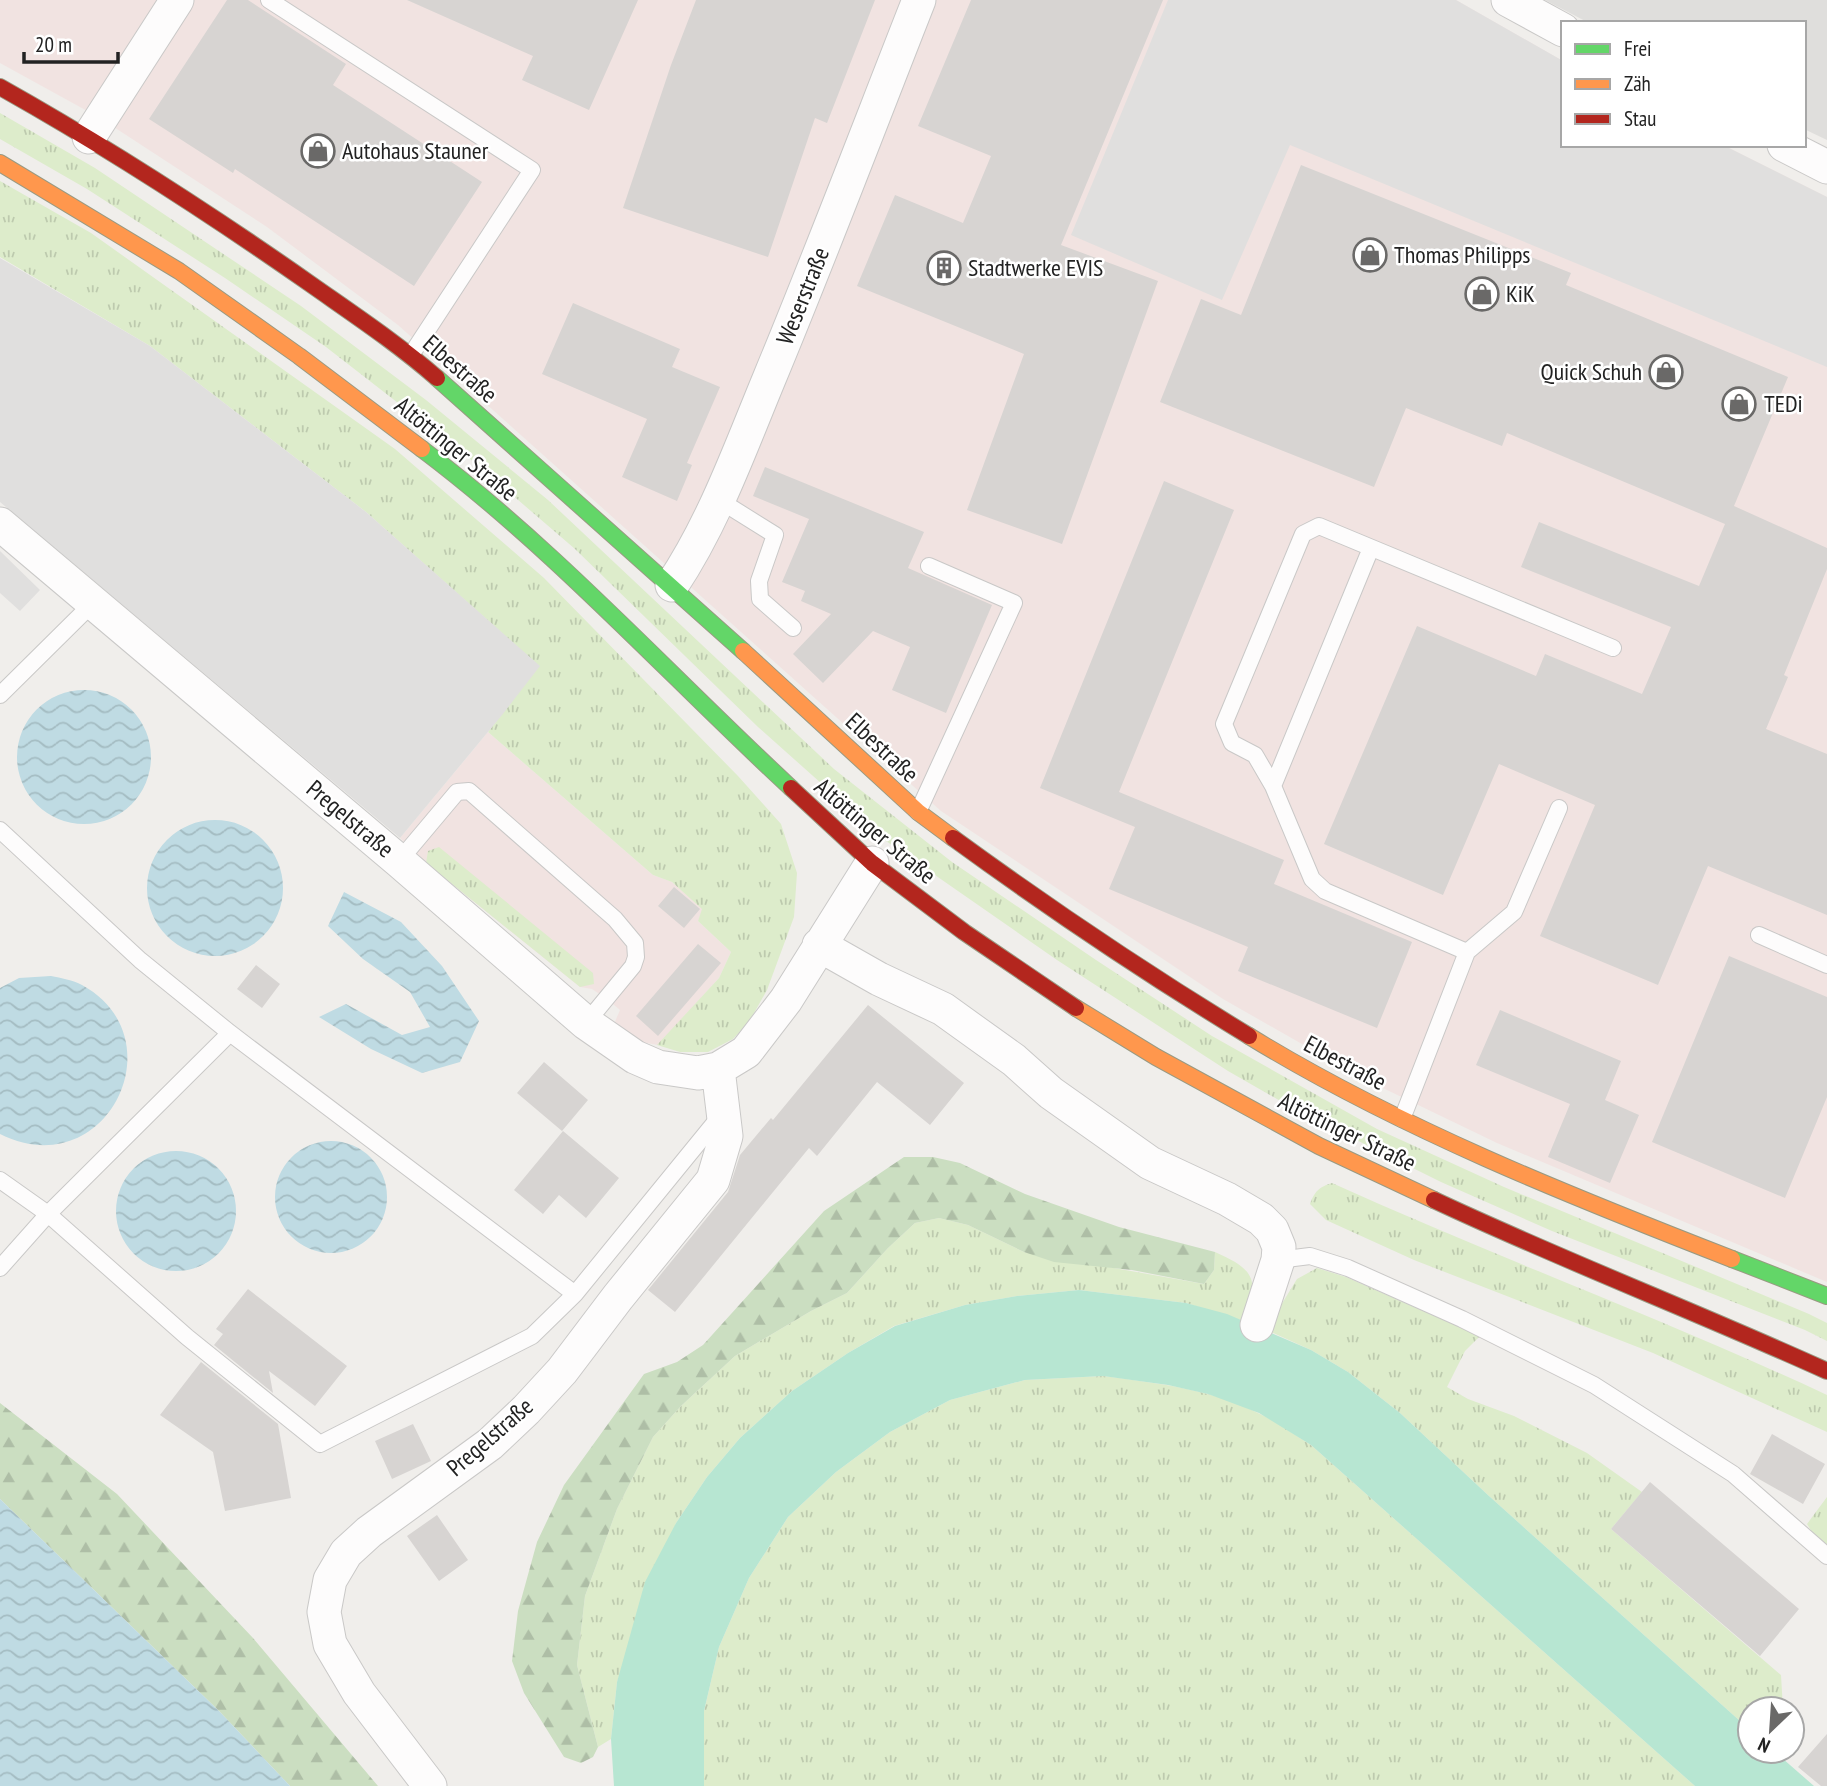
<svg xmlns="http://www.w3.org/2000/svg" width="1827" height="1786" viewBox="0 0 1827 1786" font-family="'PT Sans Narrow',sans-serif">
  <style>
    .residential { fill: #dfdedc }
    .commercial { fill: #f1e3e1 }
    .grass { fill: url(#grass-tufts) }
    .forest { fill: url(#forest-firs) }
    .pitch { fill: #b7e6d2 }
    .parking { fill: #e0dfde }
    .water { fill: url(#water-waves) }
    .building { fill: #d7d4d2 }
    .lines { fill: none; stroke-linecap: round; stroke-linejoin: round }
    .lane-casing { stroke: #c9c8c7; stroke-width: 18 }
    .street-casing { stroke: #c9c8c7; stroke-width: 35 }
    .fast-casing { stroke: #999a82; stroke-width: 18 }
    .slow-casing { stroke: #999a82; stroke-width: 18 }
    .jam-casing { stroke: #999a82; stroke-width: 18 }
    .lane { stroke: #fdfcfc; stroke-width: 16 }
    .street { stroke: #fdfcfc; stroke-width: 33 }
    .fast { stroke: #63d668; stroke-width: 16 }
    .slow { stroke: #ff974d; stroke-width: 16 }
    .jam { stroke: #b3261e; stroke-width: 16 }
    .labels { text-anchor: middle; stroke-width: 5; stroke-linejoin: round; paint-order: stroke }
    .poi-label { font-size: 24px; fill: #222; stroke: #fff; text-anchor: start }
    .street-label { font-size: 24px; fill: #222; stroke: #fff }
  </style>
  <defs>
    <pattern id="grass-tufts" width="24" height="20" patternUnits="userSpaceOnUse" patternTransform="scale(1.75)"><rect width="24" height="20" fill="#ddeccb"/><path d="M3 7l-1-3M5 7V3M7 7l1-3M15 17l-1-3M17 17v-4M19 17l1-3" fill="none" stroke="#bdcaae"/></pattern>
    <pattern id="forest-firs" width="22" height="20" patternUnits="userSpaceOnUse" patternTransform="scale(1.75)"><rect width="22" height="20" fill="#cbdec1"/><path d="M5 1l3.5 6h-7zM16 11l3.5 6h-7z" fill="#aebea6"/></pattern>
    <pattern id="water-waves" width="16" height="10" patternUnits="userSpaceOnUse" patternTransform="scale(1.75)"><rect width="16" height="10" fill="#bfdbe3"/><path d="M0 5q4-4 8 0t8 0" fill="none" stroke="#a4bcc2"/></pattern>
  </defs>
  <rect width="100%" height="100%" fill="#f0eeeb"/>
  <path class="residential" d="M1545,0h282v140l-23,-11v-106h-215z"/>
  <path class="commercial" d="M0,0h1456l107,61v84h160l104,52v1085l-330,-139 -139,-67 -135,-77 -282,-188 -543,-486 -131,-98 -167,-109 -100,-55z
    M488,732l165,143 19,7 31,27 -5,12 33,31 -12,26 -61,67 -17,-3 -27,-18 6,-14 -13,-11 -15,-10 -12,-2 -154,-124 -26,-25z"/>
  <path class="grass" d="M0,113l95,55 206,138 125,94 122,100 286,269 118,93 144,98 116,76 165,93 127,58 305,127 18,9v18l-22,-11 -253,-99 -111,-49 -145,-72 -68,-39 -171,-111 -171,-119 -128,-114 -183,-178 -101,-87 -148,-115 -101,-69 -138,-89 -87,-50z
    M0,181l91,52 304,216 149,129 194,198 43,48 16,49 -3,44 -27,73 -18,32 -16,17 -25,13h-28l-23,-7 62,-67 12,-26 -33,-31 4,-12 -30,-27 -19,-7 -165,-143 51,-66 -173,-154 -216,-166 -150,-89z
    M439,847l154,126 1,11 -14,3 -154,-124 2,-12z
    M1332,1183c164,74 332,136 495,212v37l-174,-79 -239,-93 -88,-40 -16,-16c5,-13 9,-17 22,-21z
    M939,1218l29,7 56,27 180,32 10,-14 1,-18c41,18 43,27 32,70l-61,-19 -107,-13 -62,6 -52,9 -71,21 -46,27 -56,38 -52,47 -33,39 -31,46 -59,159 -6,57 -13,8 -21,-82 8,-69 32,-87 36,-72 28,-31 54,-50 76,-45 36,-18 41,-45 27,-25z
    M1317,1268l29,9 134,59 -15,15 -18,36 21,12 46,17 73,37 55,39 -31,37 170,146 2,34h-33v21l-261,-234 -89,-83 -52,-41 -37,-22 -42,-19 9,-21 19,-31z
    M1103,1376c53,7 109,13 157,38 18,8 34,21 51,31l384,341h-991v-75l15,-64 30,-69 39,-61 48,-45 54,-40 60,-32 75,-20z
    M1827,1497v48l-10,-5 -10,-16z"/>
  <path class="forest" d="M904,1157h29l27,6 65,31 94,33 96,25 -1,18 -10,14 -72,-14 -78,-8 -30,-10 -56,-27 -29,-7 -24,5 -27,25 -41,45 -36,18 -76,45 -54,50 -28,31 -36,72 -32,87 -8,69 21,82 -5,10 -12,6 -17,-6 -40,-64 -12,-32 6,-50 19,-69 27,-57 80,-111 33,-12 26,-17 121,-134z
    M0,1403l117,91 136,144 125,148h-88l-71,-75 -219,-212z"/>
  <path class="pitch" d="M1079,1290l107,13 41,11 84,36 37,22 52,41 89,83 261,234v21h24l40,35h-119l-384,-341 -52,-32 -51,-19 -40,-9 -65,-9 -78,4 -75,20 -60,32 -54,40 -48,45 -39,61 -30,69 -15,64v75h-90l-3,-47 6,-57 28,-100 31,-59 31,-46 33,-39 52,-47 56,-38 47,-27 70,-21 52,-9z"/>
  <path class="parking" d="M1168,0h288l107,61v84h160l104,52v170l-537,-222 -68,155 -151,-65z
    M0,258l150,88 216,166 174,154 -38,49 -102,123 -400,-336z
    M0,551l40,39 -20,21 -20,-18z"/>
  <path class="water" d="M17 757a67 67 0 1 1 134 0a67 67 0 1 1-134 0Z
    M147 888a68 68 0 1 1 136 0a68 68 0 1 1-136 0Z
    M344,892l57,30 41,44 37,55 -19,41 -38,11 -51,-24 -52,-32 27,-13 56,31 28,-8 -20,-35 -47,-33 -35,-33z
    M51,976c10,2 22,4 31,9 97,53 24,202 -82,149v-146l19,-10z
    M275 1197a56 56 0 1 1 112 0a56 56 0 1 1-112 0Z
    M116 1211a60 60 0 1 1 120 0a60 60 0 1 1-120 0Z
    M0,1499l219,212 71,75h-290z"/>
  <path class="building" d="M227,0h21l98,64 -13,21 149,97 -68,104 -179,-117 -2,4 -84,-54z
    M407,0h231l-49,110 -67,-30 11,-24z
    M696,0h179l-48,123 -12,-5 -47,139 -145,-49 48,-143z
    M971,0h192l-102,245 97,36 -96,263 -95,-34 57,-156 -167,-68 38,-91 68,28 28,-67 -73,-30z
    M1301,165l270,108 -5,12 222,92 -54,129 93,42v21l-43,106 4,2 -22,52 61,25v161l-119,-49 -50,119 -118,-49 55,-131 -96,-41 -56,131 -119,-51 93,-218 119,50 9,-22 97,40 29,-67 -150,-60 18,-45 160,64 26,-62 -218,-91 -5,13 -96,-38 -32,79 -214,-85 41,-103 40,16z
    M573,303l107,46 -8,18 48,20 -33,76 5,2 -15,36 -55,-24 25,-58 -105,-45z
    M765,467l159,65 -16,36 84,37 -46,108 -54,-23 18,-43 -37,-16 -50,52 -30,-29 38,-40 -30,-13 4,-10 -23,-9 27,-63 -56,-23z
    M1164,481l70,29 -115,282 165,68 -10,24 138,58 -35,86 -139,-57 10,-24 -139,-58 26,-62 -95,-39z
    M674,887l26,22 -16,19 -26,-22z
    M698,944l23,19 -63,73 -22,-20z
    M1729,956l98,41v100l-42,101 -133,-56z
    M256,965l24,19 -18,24 -25,-19z
    M868,1005l96,78 -34,42 -53,-43 -60,74 -8,-8 -134,164 -27,-22 80,-98 12,-37 31,-37 2,2z
    M1500,1010l121,51 -16,39 34,15 -29,68 -62,-26 22,-53 -94,-39z
    M544,1062l44,38 -26,31 -45,-38z
    M563,1131l56,47 -33,40 -27,-23 -16,19 -29,-24z
    M248,1289l99,77 -32,40 -46,-35 4,22 -59,-48 9,-11 -7,-5z
    M201,1362l77,62 13,74 -66,13 -12,-59 -53,-37z
    M413,1424l18,37 -39,18 -17,-38z
    M1772,1434l53,30 -22,40 -53,-30z
    M1650,1482l149,127 -39,47 -149,-127z
    M437,1515l31,45 -29,21 -32,-45z
    M1827,1734v52h-6l-23,-19z"/>
  <g class="lines">
    <defs>
      <path id="lane" d="M269,0l263,170 -121,185
        M719,500l56,35 -16,46 1,18 33,29
        M1371,548l-98,238 39,93 13,12 142,61
        M0,695l93,-92
        M1273,786l-18,-31 -23,-12 -8,-19 79,-190 16,-8 294,122
        M918,812l96,-209 -85,-37
        M0,830l140,130 90,73 345,261 146,-179
        M399,861l58,-69 12,-1 146,128 20,24 1,14 -3,9 -47,57
        M1759,935l68,30
        M230,1033l-182,181 139,123 133,107 212,-108 43,-42
        M1402,1119l65,-167 47,-40 45,-104
        M0,1180l48,34 -48,54
        M1278,1260l32,-4 38,12 114,51 132,66 139,89 94,82"/>
      <path id="street" d="M1508,0l55,30
        M89,137l88,-137
        M1784,145l43,22
        M0,524l399,337 187,162 49,34 23,10 40,6 20,-4 28,-17 40,-52 86,-137
        M672,585c42,-63 68,-136 97,-206 52,-125 100,-252 150,-379
        M819,945l60,34 64,30 71,51 37,33 99,70 77,36 34,20 11,11 7,17 -1,13 -21,65
        M430,1786l-71,-93 -29,-49 -6,-32 6,-32 16,-27 23,-21 121,-88 36,-34 36,-39 56,-74 95,-117 13,-44 -8,-67"/>
      <path id="fast" d="M437,378l306,273
        M422,449c133,100 247,226 369,339
        M1732,1259l95,37"/>
      <path id="slow" d="M0,163l179,108 120,85 123,93
        M743,651l175,161 35,26
        M1076,1008l80,49 163,89 115,54
        M1249,1036c148,91 321,160 483,223"/>
      <path id="jam" d="M0,87c107,60 209,126 309,196 44,31 88,60 128,95
        M791,788l81,75 92,69 112,76
        M953,838c96,70 194,136 296,198
        M1434,1200c130,61 263,112 393,171"/>
    </defs>
    <use href="#lane" class="lane-casing"/>
    <use href="#street" class="street-casing"/>
    <use href="#fast" class="fast-casing"/>
    <use href="#slow" class="slow-casing"/>
    <use href="#jam" class="jam-casing"/>
    <use href="#lane" class="lane"/>
    <use href="#street" class="street"/>
    <use href="#fast" class="fast"/>
    <use href="#slow" class="slow"/>
    <use href="#jam" class="jam"/>
  </g>
  <defs>
    <symbol id="shop-ring" viewBox="-11 -11 22 22"><circle r="9.5" fill="#fff" stroke="#6a6968" stroke-width="1.5"/><path d="M-5-2.5h2.3a2.7 3.5 0 0 1 5.4 0H5L5.5 6h-11ZM-1.5-2.5h3a1.5 2.3 0 0 0-3 0Z" fill="#6a6968"/></symbol>
    <symbol id="building-ring" viewBox="-11 -11 22 22"><circle r="9.5" fill="#fff" stroke="#6a6968" stroke-width="1.5"/><path d="M-4-6H4V6H1V3H-1V6H-4ZM-2.5-4.3h1.7v1.8h-1.7ZM.8-4.3h1.7v1.8H.8ZM-2.5-1h1.7V.8h-1.7ZM.8-1h1.7V.8H.8Z" fill="#6a6968"/></symbol>
  </defs>
  <g fill-rule="evenodd">
    <use href="#shop-ring" x="299" y="132" width="38" height="38"/>
    <use href="#shop-ring" x="1351" y="236" width="38" height="38"/>
    <use href="#building-ring" x="925" y="249" width="38" height="38"/>
    <use href="#shop-ring" x="1463" y="275" width="38" height="38"/>
    <use href="#shop-ring" x="1647" y="353" width="38" height="38"/>
    <use href="#shop-ring" x="1720" y="385" width="38" height="38"/>
  </g>
  <g class="labels">
    <g class="poi-label">
      <text x="342" y="159">Autohaus Stauner</text>
      <text x="1394" y="263">Thomas Philipps</text>
      <text x="968" y="276">Stadtwerke EVIS</text>
      <text x="1506" y="302">KiK</text>
      <text x="1642" y="380" text-anchor="end">Quick Schuh</text>
      <text x="1764" y="412">TEDi</text>
    </g>
    <g class="street-label">
      <text transform="translate(803 296) rotate(-68)" y="8">Weserstraße</text>
      <text transform="translate(460 369) rotate(41)" y="8">Elbestraße</text>
      <text transform="translate(456 449) rotate(39)" y="8">Altöttinger Straße</text>
      <text transform="translate(882 748) rotate(43)" y="8">Elbestraße</text>
      <text transform="translate(350 819) rotate(40)" y="8">Pregelstraße</text>
      <text transform="translate(875 831) rotate(40)" y="8">Altöttinger Straße</text>
      <text transform="translate(1345 1063) rotate(28)" y="8">Elbestraße</text>
      <text transform="translate(1347 1132) rotate(26)" y="8">Altöttinger Straße</text>
      <text transform="translate(490 1437) rotate(-41)" y="8">Pregelstraße</text>
    </g>
  </g>
  <rect x="1561" y="21" width="245" height="126" fill="#ffffff" stroke="#a7a7a7" stroke-width="2"/>
  <rect x="1575" y="44" width="35" height="10" fill="#63d668" stroke="#a7a7a7" stroke-width="2"/>
  <text x="1624" y="56" font-size="21" fill="#222222">Frei</text>
  <rect x="1575" y="79" width="35" height="10" fill="#ff974d" stroke="#a7a7a7" stroke-width="2"/>
  <text x="1624" y="91" font-size="21" fill="#222222">Zäh</text>
  <rect x="1575" y="114" width="35" height="10" fill="#b3261e" stroke="#a7a7a7" stroke-width="2"/>
  <text x="1624" y="126" font-size="21" fill="#222222">Stau</text>
  <g transform="translate(1771 1730) rotate(205)"><circle r="33" fill="#ffffff" stroke="#a7a7a7" stroke-width="2"/>
  <path d="M0-5L12 26L0 18L-12 26Z" fill="#6a6968"/>
  <text y="-10" font-size="19" font-weight="bold" text-anchor="middle" fill="#222222">N</text>
  </g>
  <path d="M24 52v10h94v-10" fill="none" stroke="#222222" stroke-width="3.5"/>
  <text x="35" y="52" font-size="21" fill="#222222" stroke="#ffffff" stroke-width="5" paint-order="stroke">20 m</text>
</svg>
